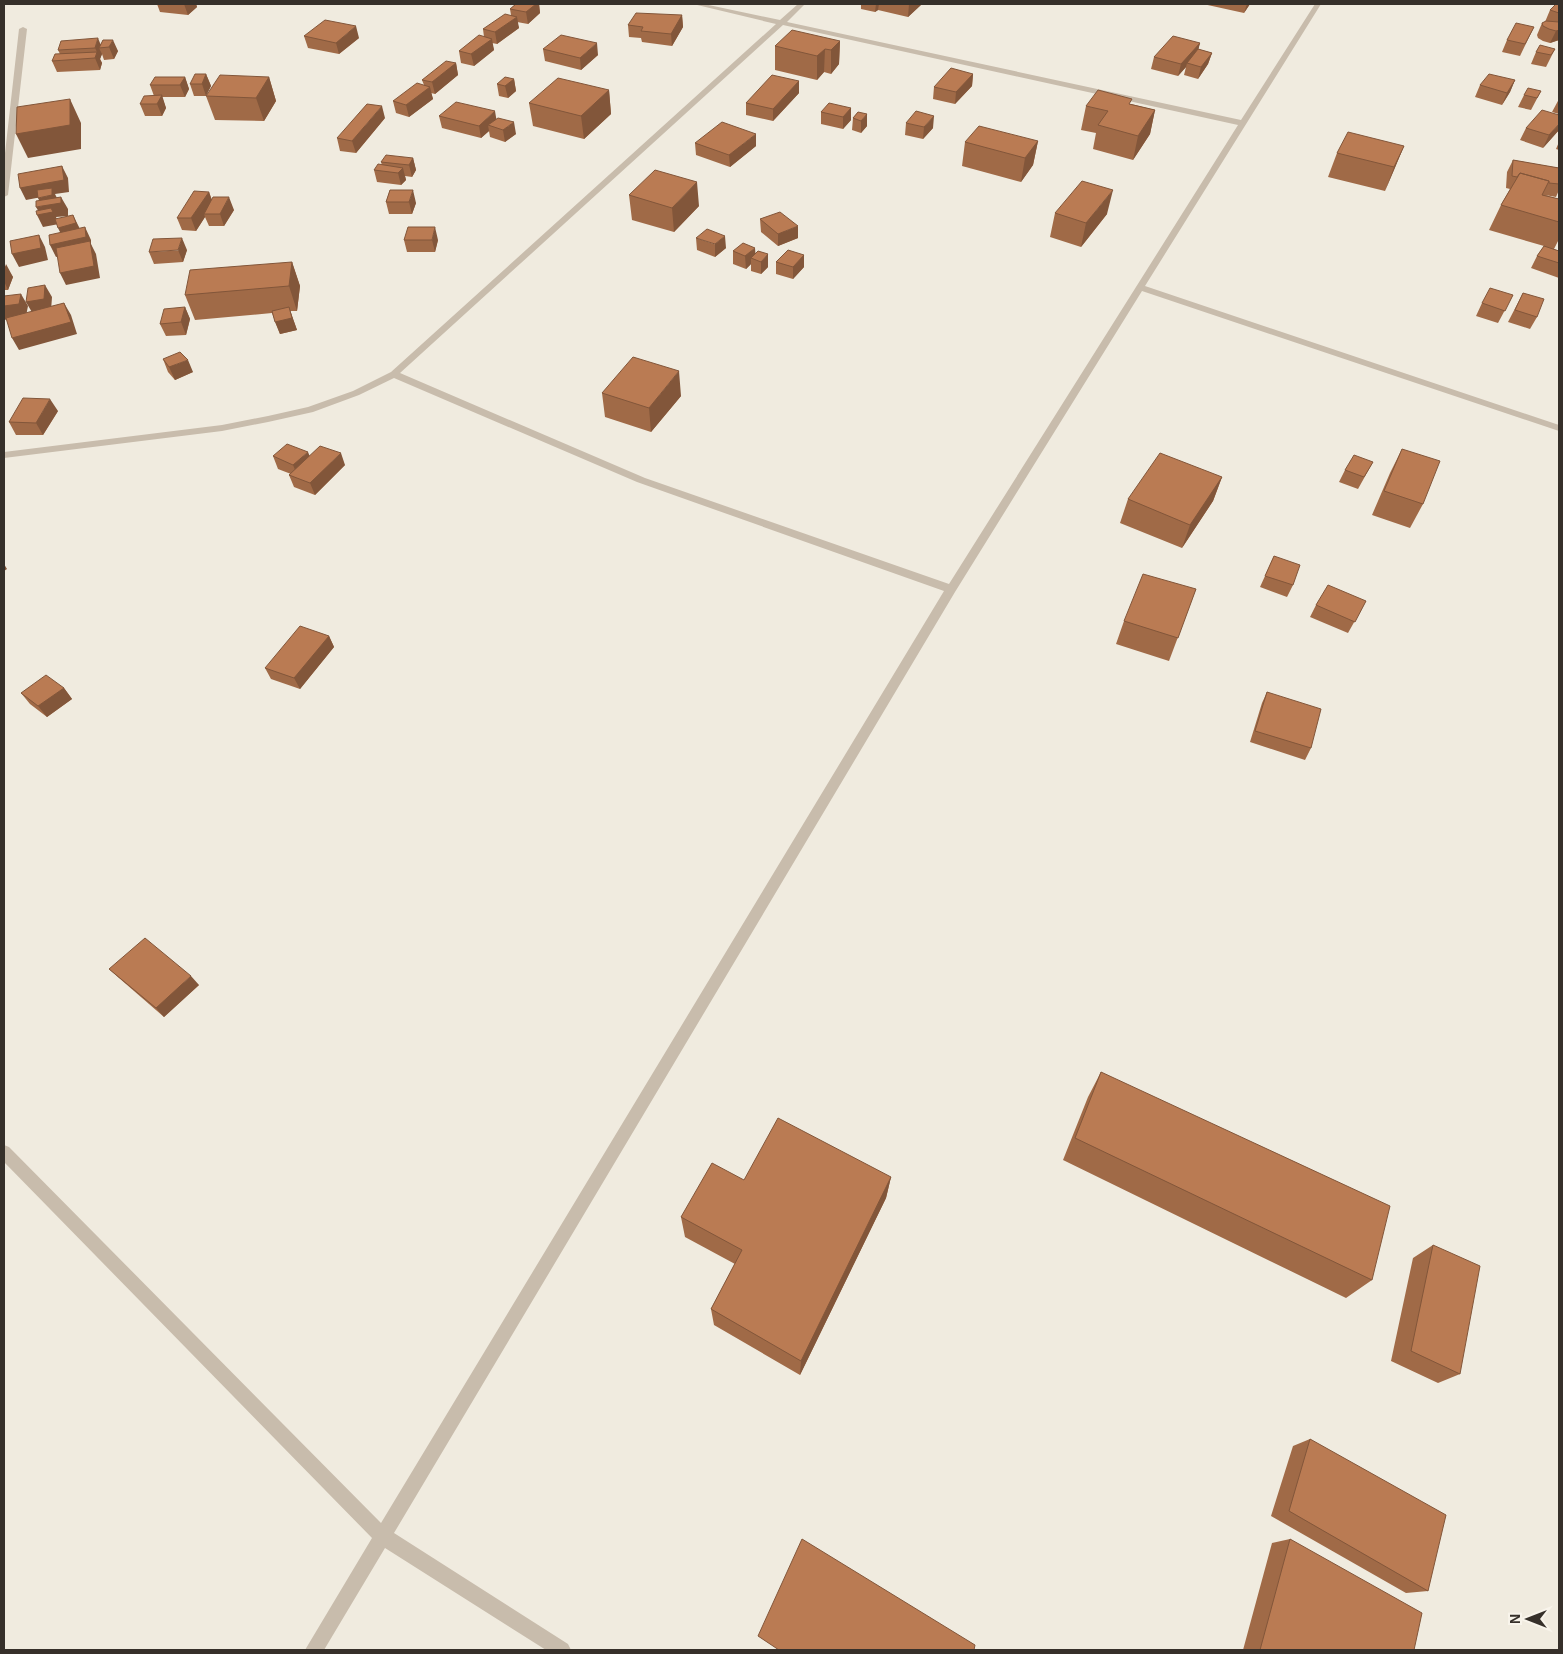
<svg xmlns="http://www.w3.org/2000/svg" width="1563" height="1654" viewBox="0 0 1563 1654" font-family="Arial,sans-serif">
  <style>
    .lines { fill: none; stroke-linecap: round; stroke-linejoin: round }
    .minor { fill: #c8bcac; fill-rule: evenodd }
    .wall { fill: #a06a47 }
    .shaded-wall { fill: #82563a }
    .building { fill: #ba7b53; stroke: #82563a }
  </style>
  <rect width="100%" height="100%" fill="#f0ebdf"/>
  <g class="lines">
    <path class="minor" d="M693,4h11l76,16 18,-16h7l-18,18 454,98 74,-116h6l-176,282 414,139v6l-417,-140 -187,301 -561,941 174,111 3,6h-25l-161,-102 -61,102h-19l67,-112 -368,-376v-17l5,2 372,376 563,-932 -307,-109 -243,-104 -35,17 -46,17 -45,10 -46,9 -218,27v-6l218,-27 46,-9 40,-9 45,-16 38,-19 385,-348zM783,25l455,100 -289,459 -304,-106 -245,-105z
      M23,27l4,2 -19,166 -4,2v-35l15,-133z"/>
  </g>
  <path class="wall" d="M157,4h39l1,3 -9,8 -28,-3z
    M516,4h23l1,9 -12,11 -11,-2 2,6 -22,16 -5,-1 2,7 -20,16 -13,-3 -2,-12 25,-14 -1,-8 28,-14 -1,-6z
    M861,4h61l-14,13 -30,-7 -3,2 -14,-3z
    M1203,4h47l-6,9z
    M1559,4v36l-9,3 -7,-2 -5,-3 -1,-3 5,-12 3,-1 5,-12z
    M682,15l1,12 -11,19 -30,-4 -1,-4 -12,-1 -1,-12z
    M1534,27l-14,29 -18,-4 5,-12z
    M304,36l55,2 -20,16 -31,-6z
    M103,40l15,11 -4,8 -10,1 -2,-6 -2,5 2,4 -2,7 -43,2 -5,-11 8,-7 -2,-4 43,-6z
    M840,41l-1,23 -8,10 -7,-2 -7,8 -42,-10v-24z
    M1200,43l-2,6 14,4 -4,11 -10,15 -14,-4 2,-8 -8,9 -27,-7 3,-12z
    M543,49l55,6 -17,15 -36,-9z
    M1555,49l-9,18 -15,-3 5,-12z
    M456,63l2,12 -23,19 -4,-1 2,6 -24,18 -13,-4 -3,-12 31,-16 -2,-5z
    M206,74l5,12 -5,9 63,-18 7,24 -12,20 -49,-1 -9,-24h-12l-4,-12z
    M973,74l-1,12 -17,18 -22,-5 1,-12z
    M185,77l4,12 -4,8h-23l4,11 -4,8h-17l-5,-12 14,-8 -4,-11z
    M514,79l2,12 -8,7 -9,-2 -2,-12z
    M1515,80l-5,12 -8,13 -27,-8 5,-12z
    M799,81v12l-26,28 -27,-6v-12z
    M609,90l2,24 -27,25 -51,-13 -4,-23z
    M1541,91l-10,19 -13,-3 6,-12z
    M1559,99v15l-7,-2z
    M1131,104l24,6 -5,24 -17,26 -40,-11 3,-16 -15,-3 5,-24z
    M851,108v12l-8,9 -22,-5v-12z
    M858,112l9,14 -6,7 -9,-3 1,-12z
    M439,116l58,3 19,15 -11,8 -15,-5 -1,-6 -8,7 -39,-10z
    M385,118l-29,35 -16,-2 -3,-13z
    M906,123l27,5 -10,11 -18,-4z
    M1526,128l33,2 -16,18 -23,-8z
    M1038,141l-5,24 -12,17 -59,-16 3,-24z
    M1559,142v8l-3,-1z
    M695,143l61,3 -26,21 -34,-12z
    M1404,146l-19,45 -57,-14 9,-24z
    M413,158l3,12 -4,7 -7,-1 1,4 -5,5 -24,-3 -3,-12 8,-5 -1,-3z
    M1513,160l46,8v22l-3,7 -11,-2 14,4v40l-5,10 5,2v27l-28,-10 6,-12 7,-10 -55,-16 12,-25 9,-16 -4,-1 1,-16z
    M390,190l26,13 -4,11h-23l-3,-12z
    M209,192l3,8 22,10 -10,16h-15l-4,-9 -9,14 -14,-1 -5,-12z
    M629,195l70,11 -25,26 -42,-12z
    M1055,213l52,1 -26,33 -31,-10z
    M760,219l38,19 -20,8 -17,-14z
    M696,238l30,10 -11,9 -18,-7z
    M404,240h34l-3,12h-28z
    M187,250l-4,12 -29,2 -5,-12z
    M733,251l23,2 12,14 -7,7 -10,-3v-7l-5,5 -13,-5z
    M804,255v12l-11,12 -17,-5v-12z
    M292,262l8,24 -3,25h-7l7,19 -17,4 -8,-21 -77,7 -10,-25z
    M4,264l9,13 -5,13h-4z
    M1523,293l14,24 -7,12 -22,-7z
    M1513,295l-15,28 -22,-7 6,-13z
    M185,307l5,12 -4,16 -20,1 -6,-12z
    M163,359l30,13 -18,8 -7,-8z
    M602,393l79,3 -30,36 -46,-15z
    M58,411l-15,24h-27l-7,-13z
    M1402,449l21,55 -13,24 -38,-13 18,-42z
    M273,456h36l36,9 -30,30 -21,-8 -5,-12 2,-1 -13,-5z
    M1373,462l-15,27 -19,-7 6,-12z
    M1222,477l-9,24 -31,47 -62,-25 8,-24z
    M1274,556l19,29 -6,12 -27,-10z
    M1196,589l-27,72 -53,-17 8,-23z
    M1366,601l-18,32 -38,-16 6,-12z
    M329,636l5,11 -34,42 -29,-10 -6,-11z
    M64,688l8,11 -25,18 -17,-13 -9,-11z
    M1267,692l44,56 -6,12 -55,-18 12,-39z
    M109,969l90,16 -35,32 -45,-39z
    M1101,1072l271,208 -26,18 -283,-138 25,-63z
    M891,1177l-5,21 -86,177 -86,-50 -3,-16 24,-45 -50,-27 -4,-20 63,-37z
    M1433,1245l27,129 -22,9 -47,-22 22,-103z
    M1310,1439l118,152 -22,2 -135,-77 22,-70z
    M1290,1539l124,111h-171l29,-107z"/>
  <path class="shaded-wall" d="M184,4h12l1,3 -9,8z
    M536,4h3l1,9 -12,11 -2,-12z
    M876,4h3l-1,6 -3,2z
    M909,4h13l-14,13z
    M1247,4h3l-6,9z
    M682,15l1,12 -11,19 -1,-12z
    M517,17l2,11 -22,16 -2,-12z
    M356,26l3,12 -20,16 -3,-11z
    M1559,30v10l-9,3 6,-12z
    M98,38l4,10h-3l3,6 -2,5 2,4 -2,7 -5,-12 2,-6 -2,-4z
    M492,39l2,11 -20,16 -3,-12z
    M113,40l5,11 -4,8 -5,-12z
    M840,41l-1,23 -8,10v-24z
    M597,43l1,12 -17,15 -1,-12z
    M1200,43l-3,12 -10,8 -1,4 -8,9 3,-12z
    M825,49l-1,23 -7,8v-24z
    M1212,53l-4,11 -10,15 3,-12z
    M456,63l2,12 -23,19 -3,-12z
    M206,74l5,12 -5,10 -4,-12z
    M973,74l-1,12 -17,18 1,-12z
    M185,77l4,12 -4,8 -5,-12z
    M269,77l7,24 -12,20 -8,-23z
    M514,79l2,12 -8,7 -3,-12z
    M1515,80l-5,12 -8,13 5,-12z
    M799,81v12l-26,28v-12z
    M430,87l3,12 -24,18 -3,-12z
    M609,90l2,24 -27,25 -3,-23z
    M162,95l4,13 -4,8 -5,-12z
    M70,99l11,24v26l-53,9 -12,-24z
    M382,106l3,12 -29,35 -4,-12z
    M851,108v12l-8,9v-12z
    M1155,110l-5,24 -17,26 5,-24z
    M495,111l2,12 -9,2 1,6 -8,7 -2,-12z
    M867,114v12l-6,7v-12z
    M934,116l-1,12 -10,11 1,-12z
    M514,122l2,12 -11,8 -2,-12z
    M1559,124v6l-16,18 6,-13z
    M756,134v12l-26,21 -1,-12z
    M1038,141l-5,24 -12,17 4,-24z
    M1404,146l-10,24 -9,21 9,-24z
    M413,158l3,12 -4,7 -3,-12z
    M62,166l6,12 1,14 -14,2 3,6 3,-3 7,12v7l-12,1 3,7 -16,3 -6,-12 3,-1 -4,-7 6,-1 -4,-8 14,-3 -26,5 -6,-12z
    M403,168l3,12 -5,5 -3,-12z
    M697,182l2,24 -25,26 -2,-24z
    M413,190l3,13 -4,11 -3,-12z
    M1113,190l-6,24 -26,33 5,-24z
    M209,192l4,12 -9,10 1,3 -9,14 -5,-13z
    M229,197l5,13 -10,16 -4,-12z
    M73,215l6,12 3,9 -18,4 -6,-12z
    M798,226v12l-20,8v-12z
    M85,227l6,13v4l5,10 4,24 -34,7 -6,-12 31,-23 -35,7 -6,-12z
    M435,227l3,13 -3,12 -3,-12z
    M39,235l6,12 3,13 -29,7 -7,-13z
    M725,236l1,12 -11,9v-13z
    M182,238l5,12 -4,12 -5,-12z
    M755,248l1,12 -5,-2v6l-5,5 -1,-13z
    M768,254v13l-7,7v-12z
    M804,255v12l-11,12v-12z
    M292,262l8,24 -3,25 -8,-25z
    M6,264l7,13 -5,13 -4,-9v-10z
    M45,285l7,12 -1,14 -18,3 -7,-12z
    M21,294l7,12 -2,10 -22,4v-14z
    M64,303l7,12 6,19 -58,16 -7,-12z
    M185,307l5,12 -4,16 -5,-13z
    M289,307l8,23 -17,4 -5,-12z
    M188,360l5,12 -18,8 -6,-13z
    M679,371l2,25 -30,36 -2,-24z
    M50,399l8,12 -15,24 -7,-12z
    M308,452l5,12 -15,13 -5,-12z
    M341,453l4,12 -30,30 -5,-12z
    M1222,477l-9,24 -31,47 8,-23z
    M4,564l3,5 -3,2z
    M329,636l5,11 -34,42 -6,-11z
    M64,688l8,11 -25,18 -9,-11z
    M191,976l8,9 -35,32 -8,-9z
    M891,1177l-5,21 -86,177 1,-14z"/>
  <path class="building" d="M516,4h20l-10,8 -16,-3z
    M1556,4h3v9l-9,-3z
    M636,13l46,2 -11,19 -30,-3 2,-4 -15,-2z
    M505,14l12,3 -22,15 -12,-3z
    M325,20l31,6 -20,17 -32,-7z
    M1546,21l13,1v8l-3,1 -7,-2 -6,-3 -1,-3z
    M1516,23l18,4 -9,17 -18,-4z
    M792,30l48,11 -9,9 -6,-1 -8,7 -42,-10z
    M479,35l13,4 -21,15 -12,-3z
    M561,35l36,8 -17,15 -37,-9z
    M1173,36l27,7 -19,21 -27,-7z
    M98,38l-3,10 -37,2 3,-9z
    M103,40h10l-4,7 -10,1z
    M1540,45l15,4 -4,6 -15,-3z
    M1198,49l14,4 -11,14 -14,-4z
    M97,52l-2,6 -43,3 3,-7z
    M446,61l10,2 -24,19 -10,-2z
    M951,68l22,6 -17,18 -22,-5z
    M195,74h11l-4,10h-12z
    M1489,74l26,6 -8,13 -27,-8z
    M220,75l49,2 -13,21 -50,-2z
    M772,75l27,6 -26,28 -27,-6z
    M155,77h30l-5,8h-30z
    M505,77l9,2 -9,7 -8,-2z
    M558,78l51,12 -28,26 -52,-13z
    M417,83l13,4 -24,18 -13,-4z
    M1528,88l13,3 -4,7 -13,-3z
    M1098,90l34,9 -3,5 26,6 -17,26 -40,-11 10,-14 -22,-5z
    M162,95l-5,9h-17l4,-8z
    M70,99v26l-54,9 1,-27z
    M456,102l39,9 -16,15 -40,-10z
    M829,103l22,5 -8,9 -22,-5z
    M367,104l15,2 -30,35 -15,-3z
    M1542,110l17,5v9l-10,11 -23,-7z
    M916,111l18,5 -10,11 -18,-4z
    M858,112l9,2 -6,7 -8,-3z
    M498,118l16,4 -11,8 -15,-5z
    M722,122l34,12 -27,21 -34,-12z
    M979,126l59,15 -13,17 -60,-16z
    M1348,132l56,14 -10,21 -57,-14z
    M386,155l27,3 -4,7 -28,-3z
    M1513,160l46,8v16l-10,-1v-2l-29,-8 -3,4 -5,-1z
    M378,164l25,4 -5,5 -24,-3z
    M62,166l2,14 -44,8 -2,-14z
    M655,170l42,12 -25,26 -43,-13z
    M1520,173l29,8 -7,14 17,4v23l-58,-17z
    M1082,181l31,9 -27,33 -31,-10z
    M52,188v7l-14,3 -1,-8z
    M390,190h23l-4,12h-23z
    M194,191l15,1 -18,26h-14z
    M61,197v6l-25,4v-6z
    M213,197h16l-9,17h-16z
    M51,208l2,4 -16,3 -1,-4z
    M780,212l18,14 -20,8 -18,-15z
    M73,215l3,8 -18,5 -3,-9z
    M85,227l1,10 -36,8 -1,-10z
    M408,227h27l-3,13h-28z
    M707,229l18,7 -10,8 -19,-6z
    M39,235l2,13 -29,6 -2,-13z
    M182,238l-4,12 -29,2 4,-13z
    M90,241l4,25 -34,7 -4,-25z
    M743,243l12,5 -10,8 -12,-5z
    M1544,246l15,5v12l-22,-7z
    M788,250l16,5 -11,12 -17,-5z
    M758,251l10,3 -7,8 -10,-4z
    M292,262l-3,24 -104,9 5,-25z
    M45,285l-1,14 -18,3 2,-14z
    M1490,288l23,7 -8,16 -23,-8z
    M1523,293l21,6 -7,18 -22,-7z
    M21,294l-2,10 -15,2v-10z
    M64,303l7,19 -59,16 -6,-20z
    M185,307l-4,15 -21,2 4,-15z
    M289,307l3,11 -17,4 -3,-11z
    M180,352l8,8 -19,7 -6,-8z
    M633,357l46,14 -30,37 -47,-15z
    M23,398l27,1 -14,24 -27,-1z
    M287,444l21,8 -15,13 -20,-9z
    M320,446l21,7 -31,30 -21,-8z
    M1402,449l38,12 -17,43 -39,-13z
    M1160,453l62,24 -32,48 -62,-26z
    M1354,455l19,7 -9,15 -19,-7z
    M1274,556l26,9 -7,20 -28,-9z
    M1143,574l53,15 -18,49 -54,-17z
    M1328,585l38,16 -11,21 -39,-17z
    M300,626l29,10 -35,42 -29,-10z
    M46,675l18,13 -26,18 -17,-13z
    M1267,692l54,17 -10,39 -56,-17z
    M145,938l46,38 -35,32 -47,-39z
    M1101,1072l289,134 -18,74 -297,-142z
    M778,1118l113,59 -90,184 -90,-52 31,-59 -61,-33 31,-54 32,17z
    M1433,1245l47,21 -20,108 -49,-23z
    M1310,1439l136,76 -18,76 -139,-80z
    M802,1539l173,106 -1,5h-195l-21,-14z
    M1290,1539l132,74 -8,37h-154z"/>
  <rect width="1563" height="1654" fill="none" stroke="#36302a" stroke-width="10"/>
  <g transform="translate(1528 1619) rotate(270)" stroke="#f8f4eb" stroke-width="4" paint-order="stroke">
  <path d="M0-4L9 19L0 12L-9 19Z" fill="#36302a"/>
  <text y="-8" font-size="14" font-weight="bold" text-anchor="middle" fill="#36302a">N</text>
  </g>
</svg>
